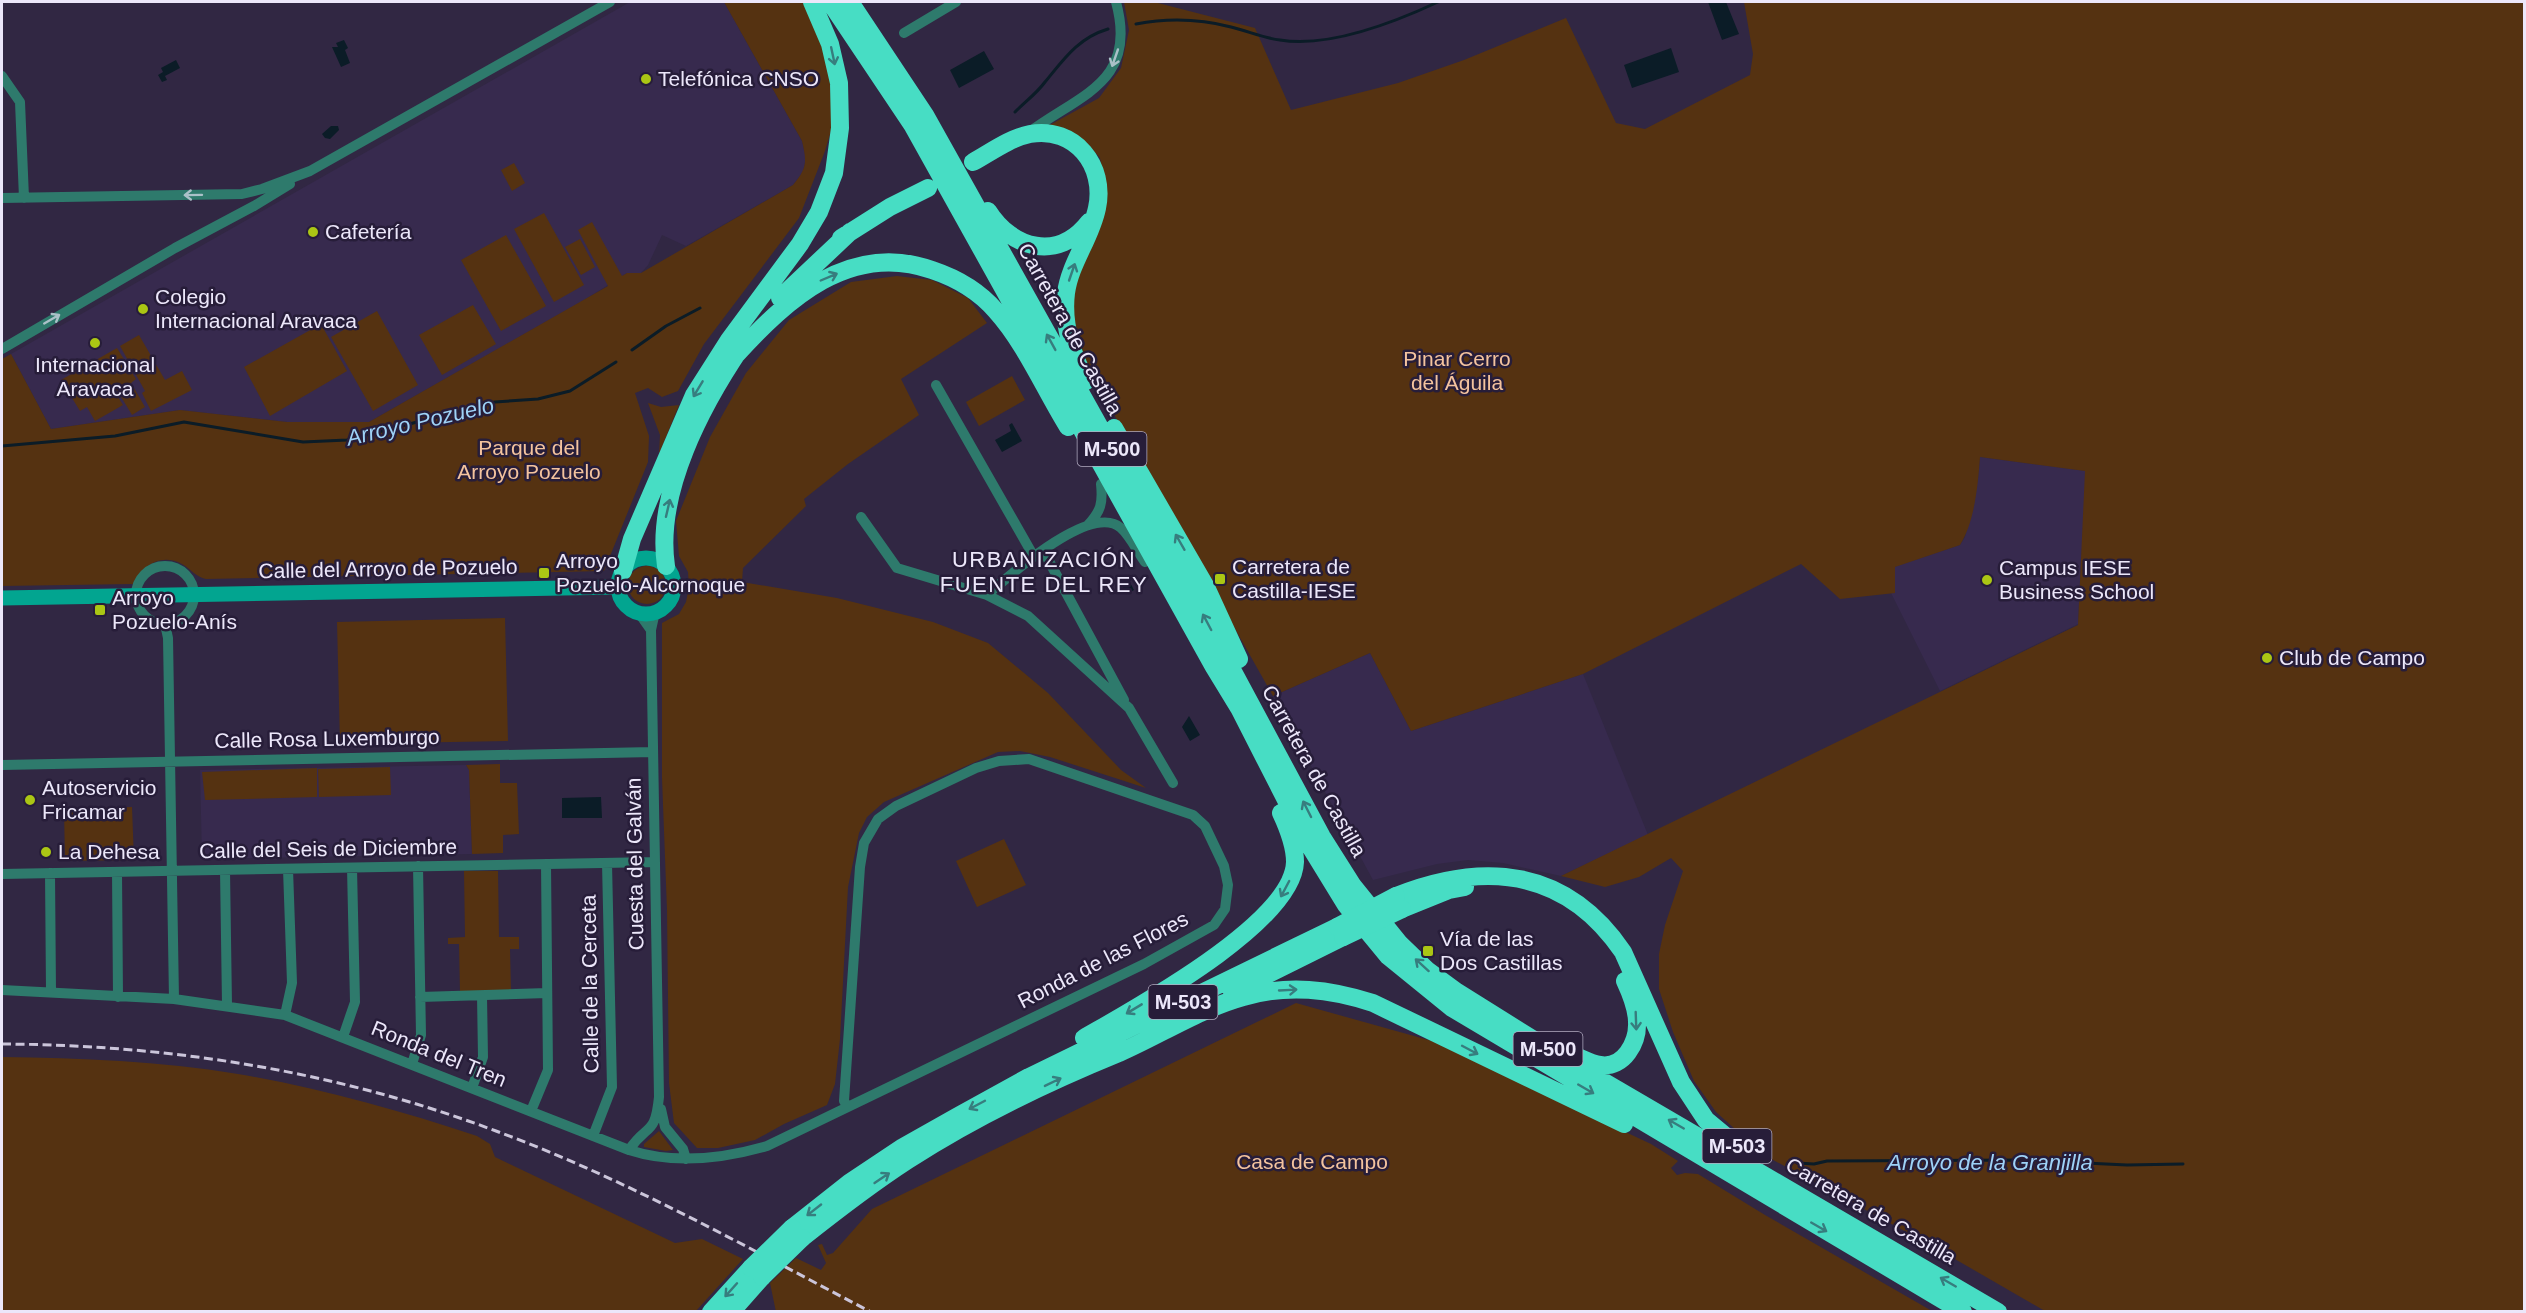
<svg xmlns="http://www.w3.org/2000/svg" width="2526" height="1313" viewBox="0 0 2526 1313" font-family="Helvetica,sans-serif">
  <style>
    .built { fill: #372a4e }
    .green { fill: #553211 }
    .water { fill: #0b1c27 }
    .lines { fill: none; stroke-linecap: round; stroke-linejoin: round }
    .stream { stroke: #0b1c27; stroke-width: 3 }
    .street { stroke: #2e7a6c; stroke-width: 10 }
    .secondary { stroke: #02a590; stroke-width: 15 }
    .highway { stroke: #47ddc4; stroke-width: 18 }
    .rail { stroke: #cbc5da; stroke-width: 3; stroke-dasharray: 9 4.5; stroke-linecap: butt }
    .highway-bridge { stroke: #47ddc4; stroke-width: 18 }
    .oneway { stroke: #377d7e }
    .oneway2 { stroke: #aac1c8 }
    .poi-dot { fill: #abc614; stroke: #271d39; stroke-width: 2 }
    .labels { text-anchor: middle; stroke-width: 5; stroke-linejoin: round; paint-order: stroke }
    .shield { fill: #271d39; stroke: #b1aac0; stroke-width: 1.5 }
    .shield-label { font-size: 20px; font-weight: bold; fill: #ece7fa }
    .poi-label { font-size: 21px; fill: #ece7fa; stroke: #271d39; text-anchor: start }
    .street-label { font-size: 21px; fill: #ece7fa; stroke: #271d39 }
    .park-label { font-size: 21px; fill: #f4c39e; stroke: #271d39 }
    .water-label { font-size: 22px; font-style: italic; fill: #9ed2f7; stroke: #271d39 }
    .neighbourhood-label { font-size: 22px; letter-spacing: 1.5px; fill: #ece7fa; stroke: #271d39 }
  </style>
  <rect width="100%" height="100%" fill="#312743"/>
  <path class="built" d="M630,2h94l78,139 4,17 -3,14 -10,13 -107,61 -24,-11 -14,30 -7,8h-14l-46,29 -212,120h-82l-107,-12 -129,19 -40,-75z
    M1980,457l106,14 -8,153 -138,67 -49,-98h4l-1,-26 66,-22 5,-8 13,-59z
    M1370,653l41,78 172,-57 65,161 -87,41 -58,-13 -35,-3 -31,4 -64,16 -100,-184z
    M466,765l3,5 3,84 -270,5 -2,-89z"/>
  <path class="green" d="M724,2h81l23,55 5,67 -8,27 -26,67 -95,126 -26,47 -16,6 -14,-9 -13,5 14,43 -1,26 -44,109 -398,8c-10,-2 -15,-10 -24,-15 -21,-11 -39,1 -49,20l-131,2v-227l9,-5 40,75 129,-19 107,12h82l239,-136 -30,-56 14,-8 30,54 5,-3h14l152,-88c14,-17 14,-23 9,-44z
    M1124,2h30l101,26 36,82 107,-27 66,-23 102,-42 50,105 29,6 105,-54 3,-21 -9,-52h780v1309h-479l-111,-64 -170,-92 -48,-43 -22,-31 -21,-49 -14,-43v-35l6,-29 18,-54 -12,-13 -32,19 -34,10 -44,-11 517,-251 7,-154 -105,-14c-2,27 -5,64 -20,88l-65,22v26l-55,6 -39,-35 -218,110 -172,57 -41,-78 -97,43 -179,-317 -20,-41v-56l33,-86 -7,-38 -13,-15 -20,-14 -19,-3 51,-28 22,-30 8,-38z
    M514,163l11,20 -13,8 -11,-21z
    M544,213l40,72 -30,17 -40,-73z
    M506,235l40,71 -45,25 -40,-71z
    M580,239l15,28 -14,8 -16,-28z
    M897,276l35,4 36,18 19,25 -86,56 18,36 -71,49 -44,35 2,7 -63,62 -1,14 95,16 96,24 55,21 60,50 73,77 25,18 -96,-31 -30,-6 -22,1 -114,50 -17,15 -8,16 -11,54 -8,152 -5,45 -8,21 -43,19 -29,16 -37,8h-21l-23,-25 -5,-40 -2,-173 -5,-132v-155l17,-9 7,-12 3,-15 -1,-15 -9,-16 -3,-35 34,-84 36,-64 43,-53 62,-38z
    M473,305l23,39 -54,31 -23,-40z
    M377,311l41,74 -45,26 -42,-74z
    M321,324l26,47 -77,45 -26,-49z
    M139,335l26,45 17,-9 10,19 -41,21 -9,-18 3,-2 -25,-45z
    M117,348l19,31 -5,4 14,24 -13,8 -15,-25 -2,2 8,13 -28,16 -8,-14 -7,4 -19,-31z
    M1012,376l13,24 -46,26 -13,-24z
    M648,403l13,4 18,-2 -20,49 1,-19z
    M628 585a19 19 0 1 1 38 0a19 19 0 1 1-38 0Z
    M505,618l3,123 -168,3 -3,-122z
    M500,764v19h17l2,51 -16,1v18l-31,1 -3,-84 -3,-5z
    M390,767l1,28 -72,2 -1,-28z
    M317,768v29l-112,3 -3,-28z
    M132,807l2,53 -69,1 -1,-52z
    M1004,839l22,46 -49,22 -21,-46z
    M464,871h34l1,66h20v12h-9l1,43 -51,1 -1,-49h-11v-6l17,-1z
    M1296,1003l136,38 219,103 27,17 -7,7 6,7 8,-2 13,1 67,41 167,96 -1156,1 -6,-29 26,-25 25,12 5,-7 -8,-18 4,-1 5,11 6,-2 39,-44z
    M2,1057c79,1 158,4 236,17 81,14 160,36 239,62l13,8 5,13 180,86 27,-4 41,20 -47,52h-694z
    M659,1131l14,19 -7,1 -22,-4v-3z"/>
  <path class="water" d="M1708,2h18l13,32 -17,6z
    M344,40l4,8 -3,2 5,13 -9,4 -9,-20h6l-2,-4z
    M1671,48l8,24 -47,16 -8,-23z
    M984,51l10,18 -35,19 -9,-18z
    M176,60l4,8 -15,8 2,4 -5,2 -4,-7 5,-3 -2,-4z
    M331,126h7l1,4 -9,9 -5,-1 -3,-4z
    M1012,423l10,18 -20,11 -7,-12 16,-9 -2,-6z
    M1126,575l8,15 -7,4 -9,-15z
    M1189,716l11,19 -10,6 -8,-14z
    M601,797l1,21h-40v-20z"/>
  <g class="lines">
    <path class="stream" d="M1136,24c32,-6 64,-5 95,3 17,4 32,11 49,13 48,8 115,-18 158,-38
      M1015,112c10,-10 22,-19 30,-30 19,-23 33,-44 63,-53
      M632,350l34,-24 34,-18
      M2,446l113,-10 69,-14 119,20 44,-2 148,-38 43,-3 32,-8 46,-29
      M1797,1163l17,1 13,-3 195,-1 105,5 56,-1"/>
    <path class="street" d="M904,33l52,-31
      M2,76l18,26 4,96
      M1028,133c52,-39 110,-50 88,-131
      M2,198l240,-4 20,-5 48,-18 300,-169
      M2,349l173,-101 79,-42 36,-22
      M936,385l97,170
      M861,517l36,51 90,27 41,21 101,92 44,75
      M1088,525c13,-14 15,-22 13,-41
      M1043,550l81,150
      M136 595a29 29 0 1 1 58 0a29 29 0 1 1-58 0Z
      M987,595c22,-19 104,-93 134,-67 9,8 16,23 24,34
      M639,613l12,17
      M165,624l3,14 6,361
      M2,765l651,-13
      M225,870l2,135
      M117,872l1,125
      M50,873l1,119
      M2,874l653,-12
      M2,990l172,9 111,16 344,135c46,15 93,9 138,-4l377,-182 70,-39 11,-16 3,-24 -4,-19 -19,-40 -12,-11 -164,-56 -30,2 -23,7 -80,38 -18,13 -14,24 -4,24 -16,234 3,5
      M420,997l127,-4
      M285,1015l7,-32 -4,-114
      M343,1037l12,-35 -3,-134
      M412,1064l9,-29 -3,-169
      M472,1088l11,-31 -1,-61
      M661,1109l4,18 18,22 3,10
      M531,1111l17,-41 -2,-206
      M593,1136l19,-49 -5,-224
      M629,1150c18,-27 26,-13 30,-53l-8,-467 4,-18"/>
    <path class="secondary" d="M618 586a28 28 0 1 1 56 0a28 28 0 1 1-56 0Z
      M2,598l617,-11"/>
    <path class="highway" d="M830,2l83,124 301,541 25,41 69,135 38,62 42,51 64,52 511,304
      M850,2l75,113 225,402 172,320 31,49 46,57 28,27 30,22 101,63 440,257
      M973,162c18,-10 37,-24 57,-28 45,-8 76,32 67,74 -6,30 -27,55 -31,85 -4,32 6,61 20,88
      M988,211c24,38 70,51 101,11
      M841,238l49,-31 38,-19
      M780,298l70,-66
      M736,355c51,-56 114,-114 196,-85 24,8 47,21 64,41 29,32 49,79 72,116
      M1114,428l92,159 33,72
      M666,566c-11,-74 36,-161 76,-220
      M623,571l9,-32 62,-144 35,-55 71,-96 19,-32 15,-39 6,-45 -1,-45 -9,-39 -18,-42
      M1396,896c88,-35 170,-28 227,56l58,130 25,38 47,39
      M1402,909l47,-19 16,-3
      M1232,992l111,-55
      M1084,1038c50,-29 209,-115 211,-176 0,-16 -7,-34 -14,-49
      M1578,1057c7,3 15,7 22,8 24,4 38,-23 37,-43 0,-14 -6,-28 -12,-41
      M792,1228l57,-45 54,-36 55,-31 71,-39 308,-150
      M802,1238c34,-27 69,-54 106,-78 65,-42 140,-78 211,-107 41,-18 81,-44 124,-56 45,-13 87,-8 130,6l251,121
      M711,1312l40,-44
      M731,1312l31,-35"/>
    <path class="rail" d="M2,1044c169,1 334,27 494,87 130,48 252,117 375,181"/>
    <path class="highway-bridge" d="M1337,927l59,-31
      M1343,937l59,-28
      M751,1268l41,-40
      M762,1277l40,-39"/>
  </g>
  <defs><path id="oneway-shaft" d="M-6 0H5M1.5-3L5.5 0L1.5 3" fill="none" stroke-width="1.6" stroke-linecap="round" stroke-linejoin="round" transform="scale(1.5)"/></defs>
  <g class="oneway">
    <use href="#oneway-shaft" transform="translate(833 56) rotate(78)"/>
    <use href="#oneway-shaft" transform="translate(1072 272) rotate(-71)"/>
    <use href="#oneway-shaft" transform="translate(829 277) rotate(-23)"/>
    <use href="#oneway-shaft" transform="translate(1051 342) rotate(-119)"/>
    <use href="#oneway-shaft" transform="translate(698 389) rotate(121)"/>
    <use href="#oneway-shaft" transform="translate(668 508) rotate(-77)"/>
    <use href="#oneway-shaft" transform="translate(1180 542) rotate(-120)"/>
    <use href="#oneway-shaft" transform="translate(1207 622) rotate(-118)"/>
    <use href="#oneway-shaft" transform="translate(1307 809) rotate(-117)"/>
    <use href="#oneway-shaft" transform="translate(1285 889) rotate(118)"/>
    <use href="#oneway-shaft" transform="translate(1422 965) rotate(-138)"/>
    <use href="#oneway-shaft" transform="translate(1288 990) rotate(-3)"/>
    <use href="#oneway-shaft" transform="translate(1134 1009) rotate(149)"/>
    <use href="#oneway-shaft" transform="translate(1636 1021) rotate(88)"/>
    <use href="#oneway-shaft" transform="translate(1470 1050) rotate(28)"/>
    <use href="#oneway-shaft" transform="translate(1053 1082) rotate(-26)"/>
    <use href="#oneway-shaft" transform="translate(1586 1089) rotate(30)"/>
    <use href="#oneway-shaft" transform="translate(977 1105) rotate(152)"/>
    <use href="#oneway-shaft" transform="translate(1676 1124) rotate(-150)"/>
    <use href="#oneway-shaft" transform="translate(882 1178) rotate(-34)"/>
    <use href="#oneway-shaft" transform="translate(814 1210) rotate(142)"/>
    <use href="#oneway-shaft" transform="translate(1819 1227) rotate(30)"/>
    <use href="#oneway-shaft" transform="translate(1948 1282) rotate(-150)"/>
    <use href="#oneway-shaft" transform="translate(731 1290) rotate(132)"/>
  </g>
  <g class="oneway2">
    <use href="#oneway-shaft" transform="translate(1115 58) rotate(109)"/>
    <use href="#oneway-shaft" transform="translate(193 195) rotate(179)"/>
    <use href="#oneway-shaft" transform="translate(52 319) rotate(-30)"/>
  </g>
  <g class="poi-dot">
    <circle cx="646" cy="79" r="6"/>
    <circle cx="313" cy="232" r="6"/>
    <circle cx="143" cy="309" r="6"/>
    <circle cx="95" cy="343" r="6"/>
    <rect x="538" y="567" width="12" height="12" rx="3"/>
    <rect x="1214" y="573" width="12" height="12" rx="3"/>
    <circle cx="1987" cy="580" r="6"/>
    <rect x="94" y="604" width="12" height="12" rx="3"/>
    <circle cx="2267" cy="658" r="6"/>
    <circle cx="30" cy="800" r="6"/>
    <circle cx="46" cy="852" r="6"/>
    <rect x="1422" y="945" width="12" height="12" rx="3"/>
  </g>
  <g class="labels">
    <g class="shield">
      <rect x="1077.5" y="432" width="69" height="34" rx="4.5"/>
      <rect x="1148.5" y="985" width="69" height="34" rx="4.5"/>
      <rect x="1513.5" y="1032" width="69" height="34" rx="4.5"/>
      <rect x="1702.5" y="1129" width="69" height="34" rx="4.5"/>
    </g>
    <g class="shield-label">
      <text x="1112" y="456">M-500</text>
      <text x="1183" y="1009">M-503</text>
      <text x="1548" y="1056">M-500</text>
      <text x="1737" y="1153">M-503</text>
    </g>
    <g class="poi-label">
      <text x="658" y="86">Telefónica CNSO</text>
      <text x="325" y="239">Cafetería</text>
      <text x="155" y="304">Colegio<tspan x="155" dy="24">Internacional Aravaca</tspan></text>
      <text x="95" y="372" text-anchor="middle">Internacional<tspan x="95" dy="24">Aravaca</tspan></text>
      <text x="556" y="568">Arroyo<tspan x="556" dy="24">Pozuelo-Alcornoque</tspan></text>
      <text x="1232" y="574">Carretera de<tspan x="1232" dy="24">Castilla-IESE</tspan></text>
      <text x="1999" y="575">Campus IESE<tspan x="1999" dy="24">Business School</tspan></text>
      <text x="112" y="605">Arroyo<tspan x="112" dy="24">Pozuelo-Anís</tspan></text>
      <text x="2279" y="665">Club de Campo</text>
      <text x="42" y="795">Autoservicio<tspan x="42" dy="24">Fricamar</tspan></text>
      <text x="58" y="859">La Dehesa</text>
      <text x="1440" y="946">Vía de las<tspan x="1440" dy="24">Dos Castillas</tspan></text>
    </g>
    <g class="street-label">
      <text transform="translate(1070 329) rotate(61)" y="7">Carretera de Castilla</text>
      <text transform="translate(388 569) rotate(-1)" y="7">Calle del Arroyo de Pozuelo</text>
      <text transform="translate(327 739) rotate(-1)" y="7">Calle Rosa Luxemburgo</text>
      <text transform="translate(1314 771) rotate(61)" y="7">Carretera de Castilla</text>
      <text transform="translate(328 849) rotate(-1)" y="7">Calle del Seis de Diciembre</text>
      <text transform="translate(635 864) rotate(-91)" y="7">Cuesta del Galván</text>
      <text transform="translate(1103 960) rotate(-27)" y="7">Ronda de las Flores</text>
      <text transform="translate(590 984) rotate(-91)" y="7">Calle de la Cerceta</text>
      <text transform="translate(439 1054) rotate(22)" y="7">Ronda del Tren</text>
      <text transform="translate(1871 1211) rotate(30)" y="7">Carretera de Castilla</text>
    </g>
    <g class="park-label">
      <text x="1457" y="366">Pinar Cerro<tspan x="1457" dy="24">del Águila</tspan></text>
      <text x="529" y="455">Parque del<tspan x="529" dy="24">Arroyo Pozuelo</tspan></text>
      <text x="1312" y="1169">Casa de Campo</text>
    </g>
    <g class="water-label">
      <text transform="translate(420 421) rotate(-13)" y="8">Arroyo Pozuelo</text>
      <text x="1990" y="1170">Arroyo de la Granjilla</text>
    </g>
    <g class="neighbourhood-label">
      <text x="1044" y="567">URBANIZACIÓN<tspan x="1044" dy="25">FUENTE DEL REY</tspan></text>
    </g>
  </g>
  <rect width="2526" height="1313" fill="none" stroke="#ece7fa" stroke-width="6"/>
</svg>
